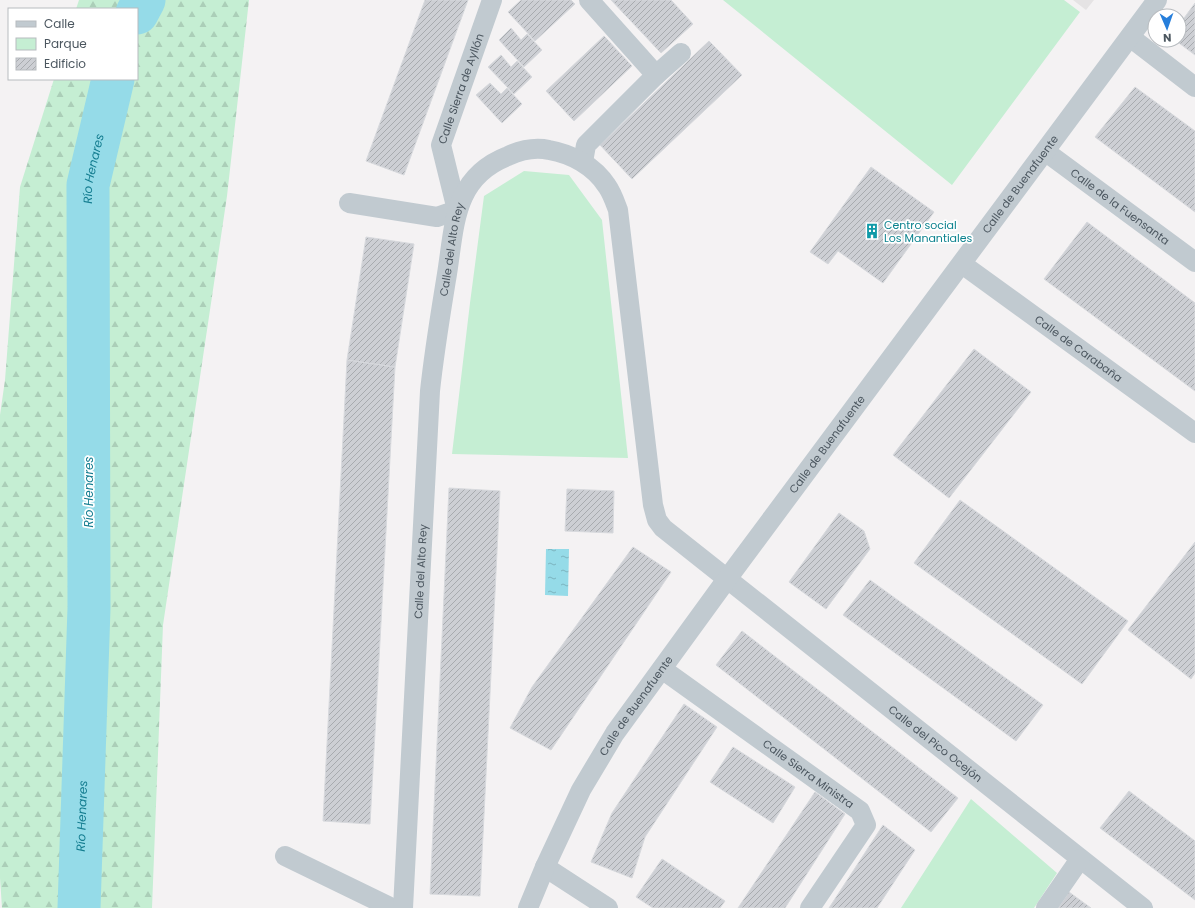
<svg xmlns="http://www.w3.org/2000/svg" width="1195" height="908" viewBox="0 0 1195 908" font-family="Poppins,sans-serif">
  <style>
    .education { fill: #e5e3e4 }
    .green { fill: #c5eed3 }
    .forest { fill: url(#forest-firs) }
    .water { fill: url(#water-ripples) }
    .lines { fill: none; stroke-linecap: round; stroke-linejoin: round }
    .river { stroke: #95dbe8; stroke-width: 43 }
    .building { fill: url(#building-hatch); stroke: #d7d9dd }
    .street { stroke: #c1cad0; stroke-width: 20 }
    .labels { text-anchor: middle; stroke-width: 3.5; stroke-linejoin: round; paint-order: stroke }
    .street-label { font-size: 11px; fill: #4b565f; stroke: #fff }
    .culture-label { font-size: 11px; fill: #0d838f; stroke: #fff; text-anchor: start }
    .water-label { font-size: 12px; font-style: italic; fill: #147d90; stroke: #fff }
  </style>
  <defs>
    <pattern id="forest-firs" width="22" height="20" patternUnits="userSpaceOnUse"><rect width="22" height="20" fill="#c5eed3"/><path d="M5 1l3.5 6h-7zM16 11l3.5 6h-7z" fill="#abceb8"/></pattern>
    <pattern id="water-ripples" width="26" height="14" patternUnits="userSpaceOnUse"><rect width="26" height="14" fill="#95dbe8"/><path d="M2 4q2-2 4 0t4 0M15 11q2-2 4 0t4 0" fill="none" stroke="#7cb4bf"/></pattern>
    <pattern id="building-hatch" width="6" height="6" patternUnits="userSpaceOnUse"><rect width="6" height="6" fill="#cdcfd4"/><path d="M-1 1l2-2M0 6l6-6M5 7l2-2" fill="none" stroke="#a8abaf"/></pattern>
  </defs>
  <rect width="100%" height="100%" fill="#f4f2f3"/>
  <path class="education" d="M1073,0h21l-8,10z"/>
  <path class="green" d="M723,0h341l16,12 -128,173z
    M524,171l45,4 33,45 26,238 -176,-4 18,-151 14,-107z
    M971,799l86,74 -23,35h-133z"/>
  <path class="forest" d="M79,0h170l-22,196 -64,429 -11,283h-150l-2,-30v-463l5,-35 15,-193 34,-108h83v-70h-61z"/>
  <path class="water" d="M546,549h23l-1,47 -23,-1z"/>
  <g class="lines">
    <g class="river">
      <path d="M137,13l7,-13"/>
      <path id="s1" d="M79,908l10,-300 -1,-423 25,-106"/>
    </g>
  </g>
  <path class="building" d="M425,0h43l-64,175 -38,-14z
    M521,0h50l4,4 -40,37 -27,-29z
    M611,0h60l22,24 -32,29z
    M1195,3v52l-20,-15h4v-15z
    M511,28l10,12 6,-6 15,16 -18,17 -25,-27z
    M604,36l28,30 -58,55 -28,-30z
    M709,41l33,34 -110,104 -32,-34z
    M501,55l10,12 6,-6 15,16 -18,17 -26,-27z
    M490,83l11,11 6,-6 15,16 -20,19 -26,-28z
    M1135,87l60,44v81l-100,-75z
    M871,167l63,45 -51,71 -45,-32 -10,13 -18,-12z
    M1087,222l108,81v88l-151,-112z
    M366,237l48,7 -19,123 -48,-7z
    M974,349l57,43 -82,106 -56,-43z
    M347,360l48,7 -25,457 -47,-3z
    M449,488l51,3 -20,405 -50,-2z
    M567,489l47,2 -1,42 -48,-2z
    M960,500l168,121 -46,63 -168,-121z
    M839,513l25,18 6,18 -44,60 -37,-27z
    M1195,542v131l-4,6 -63,-49z
    M633,547l38,25 -120,178 -41,-22 22,-41z
    M870,580l173,125 -27,36 -173,-126z
    M742,631l216,167 -27,34 -215,-167z
    M684,704l33,23 -72,110 -13,41 -41,-16 21,-49z
    M733,747l62,40 -22,36 -63,-41z
    M1129,791l66,50v59l-95,-72z
    M815,792l30,22 -60,94h-47z
    M883,825l32,25 -38,58h-48z
    M662,859l63,42 -5,7h-67l-17,-11z
    M1069,892l22,16h-33z"/>
  <g class="lines">
    <g class="street">
      <path d="M1130,37l65,50"/>
      <path d="M656,75l25,-22"/>
      <path id="s2" d="M1046,152l149,110"/>
      <path d="M583,162l3,-17 70,-70 -67,-75"/>
      <path id="s3" d="M349,203l88,14 20,-7 -16,-65 51,-145"/>
      <path id="s4" d="M962,264l233,169"/>
      <path id="s5" d="M662,669l198,142 6,14 -56,83"/>
      <path d="M285,856l107,52"/>
      <path d="M545,867l63,41"/>
      <path id="s6" d="M403,908l27,-517c4,-38 10,-74 16,-111 9,-51 5,-102 62,-124 13,-6 27,-9 41,-6 23,4 45,16 58,36 5,7 8,16 11,24l35,295 4,15 6,8 480,380"/>
      <path id="s7" d="M528,908l17,-41 36,-77 34,-57 112,-154 430,-579"/>
      <path d="M1046,908l34,-49"/>
    </g>
  </g>
  <defs>
    <symbol id="building-bare" viewBox="-9 -9 18 18"><path d="M-4-6H4V6H1V3H-1V6H-4ZM-2.5-4.3h1.7v1.8h-1.7ZM.8-4.3h1.7v1.8H.8ZM-2.5-1h1.7V.8h-1.7ZM.8-1h1.7V.8H.8Z" fill="#0f9aa8" stroke="#fff" stroke-width="2.5" paint-order="stroke"/></symbol>
  </defs>
  <g fill-rule="evenodd">
    <use href="#building-bare" x="861" y="220" width="22" height="22"/>
  </g>
  <g class="labels">
    <g class="street-label">
      <text dy="4" stroke="none"><textPath href="#s3" startOffset="237">Calle Sierra de Ayllón</textPath></text>
      <text dy="4" stroke="none"><textPath href="#s7" startOffset="878">Calle de Buenafuente</textPath></text>
      <text dy="4" stroke="none"><textPath href="#s2" startOffset="92">Calle de la Fuensanta</textPath></text>
      <text dy="4" stroke="none"><textPath href="#s6" startOffset="661">Calle del Alto Rey</textPath></text>
      <text dy="4" stroke="none"><textPath href="#s4" startOffset="144">Calle de Carabaña</textPath></text>
      <text dy="4" stroke="none"><textPath href="#s7" startOffset="554">Calle de Buenafuente</textPath></text>
      <text dy="4" stroke="none"><textPath href="#s6" startOffset="337">Calle del Alto Rey</textPath></text>
      <text dy="4" stroke="none"><textPath href="#s7" startOffset="230">Calle de Buenafuente</textPath></text>
      <text dy="4" stroke="none"><textPath href="#s6" startOffset="1586">Calle del Pico Ocejón</textPath></text>
      <text dy="4" stroke="none"><textPath href="#s5" startOffset="180">Calle Sierra Ministra</textPath></text>
    </g>
    <g class="culture-label">
      <text x="884" y="229">Centro social<tspan x="884" dy="13">Los Manantiales</tspan></text>
    </g>
    <g class="water-label">
      <text dy="4" stroke="none"><textPath href="#s1" startOffset="740">Río Henares</textPath></text>
      <text transform="translate(89 492) rotate(-90)" y="4">Río Henares</text>
      <text dy="4" stroke="none"><textPath href="#s1" startOffset="92">Río Henares</textPath></text>
    </g>
  </g>
  <rect x="8" y="8" width="130" height="72" fill="#ffffff" stroke="#b7bbbf"/>
  <rect x="16" y="21" width="20" height="6" fill="#c1cad0" stroke="#b7bbbf"/>
  <text x="44" y="28" font-size="12" fill="#4b565f">Calle</text>
  <rect x="16" y="38" width="20" height="12" fill="#c5eed3" stroke="#b7bbbf"/>
  <text x="44" y="48" font-size="12" fill="#4b565f">Parque</text>
  <rect x="16" y="58" width="20" height="12" fill="url(#building-hatch)" stroke="#b7bbbf"/>
  <text x="44" y="68" font-size="12" fill="#4b565f">Edificio</text>
  <g transform="translate(1167 28) rotate(178)"><circle r="19" fill="#ffffff" stroke="#b7bbbf"/>
  <path d="M0-3L7 15L0 10L-7 15Z" fill="#267edb"/>
  <text y="-6" font-size="11" font-weight="bold" text-anchor="middle" fill="#4b565f">N</text>
  </g>
</svg>
